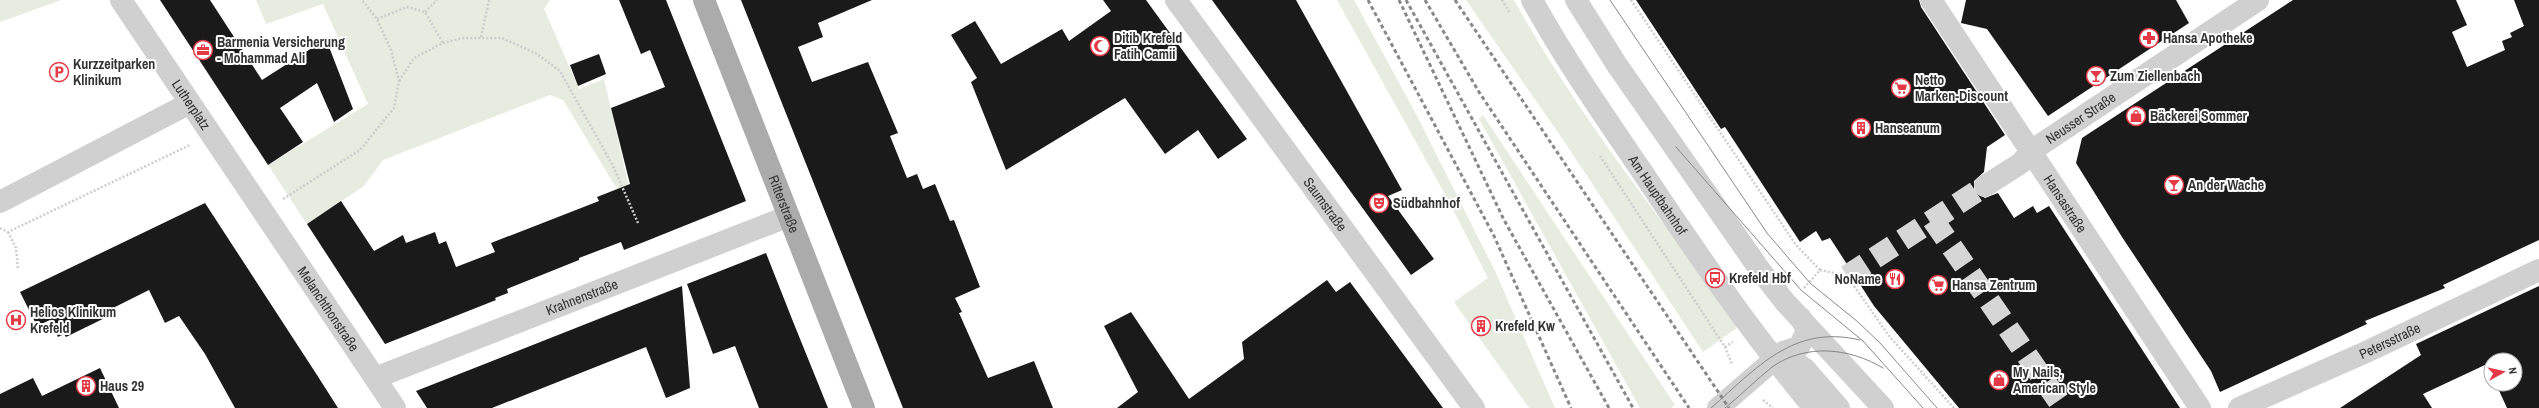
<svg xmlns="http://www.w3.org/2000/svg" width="2539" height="408" viewBox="0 0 2539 408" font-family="'Archivo Narrow',sans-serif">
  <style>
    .green { fill: #e6ecdf }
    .building { fill: #1a1a1a }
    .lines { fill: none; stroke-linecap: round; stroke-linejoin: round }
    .minor-tunnel { stroke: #d6d6d6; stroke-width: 22; stroke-dasharray: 22 11; stroke-linecap: butt }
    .path { stroke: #cdcdcd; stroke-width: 2.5; stroke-dasharray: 2 2; stroke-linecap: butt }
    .minor { stroke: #d0d0d0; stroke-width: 22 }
    .major { stroke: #ababab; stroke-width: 22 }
    .tram { stroke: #888; stroke-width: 1 }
    .rail { stroke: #888; stroke-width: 3; stroke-dasharray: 4 3; stroke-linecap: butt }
    .labels { text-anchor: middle; stroke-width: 4; stroke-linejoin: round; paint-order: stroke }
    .poi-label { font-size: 14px; font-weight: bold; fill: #333; stroke: #fff; text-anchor: start }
    .street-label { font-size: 14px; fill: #333; stroke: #fff }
  </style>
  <rect width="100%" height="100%" fill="#fff"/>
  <path class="green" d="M0,0h61l-61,22z
    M256,0h294l-6,9 35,80 25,-10 25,108 3,38 -15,-36 -54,-89 -13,-5 -167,65 -19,26 -57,38 -39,-59 100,-61 -45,-100 -57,20z
    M1337,0h17l62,114 79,157 60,137h-26l-75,-106 34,-24 -41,-80z
    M1466,0h48c64,116 147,220 227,325l-38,27 -137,-208z
    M1483,115l192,290 -4,3h-31l-161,-289z"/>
  <path class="building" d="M160,0h50l52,80 64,-41 27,70 -19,13 -17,-39 -37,25 23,34 -35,23z
    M619,0h47l80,201 -122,49 -3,-8 -42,16v2l-72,29 1,4 -13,5 1,2 -111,44 -78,-120 34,-23 33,50 29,-16 3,8 29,-11 4,12 7,-3 10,26 39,-15 -4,-9 108,-42 -2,-4 33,-13 -19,-76 54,-21 -15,-37 -9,4z
    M741,0h131l-54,23 5,14 -25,10 14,35 56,-20 30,71 -8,3 17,42 10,-4 6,15 12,-5 15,37 4,-1 26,67 -25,11 7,14 -3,1 29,65 46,-17 19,47h-150z
    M1103,0h43l101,139 -29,20 -20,-29 -33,24 -40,-56 -119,72 -35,-88 6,-4 -26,-43 24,-14 26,43 61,-35 7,12 42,-30z
    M1212,0h84l106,190 -14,6 46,63 -23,16z
    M1636,0h283l2,7 84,128 -18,12 -3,25 -10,9v11l11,6 13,-5 16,25 19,-12 4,7 12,-7 131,202h-221l-85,-102 -44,-68 -8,3 -6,-10 -16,11 -75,-115 -4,2z
    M1966,0h210l13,23 -141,93 -61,-87 -26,-6z
    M2293,0h163l11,25 -15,7 15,35 38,-17 -3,-9 10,-4 -2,-4 14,-7 -10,-26h25v240l-96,45 2,3 -80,33 2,3 -147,68 -9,-21 -89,-134 -46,-74 6,-25z
    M599,54l7,20 -28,12 -8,-21z
    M205,203l112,172 21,33h-103l-30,-54 -26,-38 -14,7 -16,-33 -34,17 2,5 -51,25 -2,-3 -6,3 -8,-17 -13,6 -17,-34z
    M766,253l26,66 36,89h-69l-24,-62 -22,8 -26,-70z
    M1327,280l9,12 14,-10 93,126h-326l21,-16 -34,-66 27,-14 58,87 55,-40 -2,-17z
    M682,286l8,102 -24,10 -20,-51 -154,61h-65l-11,-17z
    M2539,286v122h-32l-11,-24h19v-24h-24v14l-4,-10 -64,30 9,14h-92l81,-53 -5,-11z
    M100,368l19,40h-119v-14l33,-16 9,18z"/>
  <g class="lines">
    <path class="minor-tunnel" d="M1933,220l129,186 -3,2
      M1847,276l138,-90"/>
    <path class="path" d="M1502,0l8,13
      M1631,0l165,245 24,25
      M425,12l12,-12
      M377,19l30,-12 18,5 18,31
      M481,37l8,-37
      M399,81l15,-23 29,-15 20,-5h39l35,16 23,17 53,95 25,57
      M1600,156l125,191 7,17
      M283,199l77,-49 34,-42 5,-27 -8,-31 -14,-31 -15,-19
      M0,228l8,4 182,-87
      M8,232l8,16 2,22
      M1804,288l16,-18 27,6 42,60 65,72
      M1725,347l8,-5
      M1763,400l10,8"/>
    <g class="minor">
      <path id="s1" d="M121,0l274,408"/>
      <path id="s2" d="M1176,0l298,408"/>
      <path id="s3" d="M1532,0c33,60 73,117 111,173 54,81 109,161 171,235"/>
      <path d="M1576,0l41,65 143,205 25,32 98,106"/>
      <path id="s4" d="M1931,0l269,408"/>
      <path id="s5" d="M1985,186l36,-23 10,-12 227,-151"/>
      <path d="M0,202l190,-99"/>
      <path d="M1775,360l21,3 9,6 34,39"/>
      <path id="s6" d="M375,378l414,-162"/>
      <path d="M1718,408l65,-56 16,-5 8,-16 -6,-13"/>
      <path id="s7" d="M2239,408l125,-55 175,-83"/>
    </g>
    <path class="major" id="s8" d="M704,0l160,408"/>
    <path class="tram" d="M1610,0l157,233 43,50 48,39 23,22 56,64
      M1676,147l125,143 62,51 60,67
      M1711,408c46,-40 82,-84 149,-68
      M1725,408c16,-13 31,-28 47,-41 34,-24 78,-19 111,1"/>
    <path class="rail" d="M1368,0l126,236 77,172
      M1399,0l105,220 105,188
      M1406,0l227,408
      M1425,0l54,92 210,316
      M1455,0l274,408"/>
  </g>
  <defs>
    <symbol id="pharmacy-ring" viewBox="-11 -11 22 22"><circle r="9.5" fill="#fff" stroke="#e63946" stroke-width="1.5"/><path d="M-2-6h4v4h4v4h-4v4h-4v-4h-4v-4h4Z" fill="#e63946"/></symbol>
    <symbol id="mosque-ring" viewBox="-11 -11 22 22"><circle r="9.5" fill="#fff" stroke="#e63946" stroke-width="1.5"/><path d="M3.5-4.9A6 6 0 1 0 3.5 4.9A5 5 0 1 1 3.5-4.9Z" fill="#e63946"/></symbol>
    <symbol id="office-ring" viewBox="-11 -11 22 22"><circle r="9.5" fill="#fff" stroke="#e63946" stroke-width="1.5"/><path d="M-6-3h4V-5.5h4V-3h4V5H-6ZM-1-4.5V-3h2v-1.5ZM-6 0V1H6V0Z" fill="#e63946"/></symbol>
    <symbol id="parking-ring" viewBox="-11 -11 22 22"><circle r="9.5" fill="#fff" stroke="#e63946" stroke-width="1.5"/><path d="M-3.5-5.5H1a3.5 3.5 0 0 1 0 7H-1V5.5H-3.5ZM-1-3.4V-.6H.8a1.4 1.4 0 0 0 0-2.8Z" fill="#e63946"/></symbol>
    <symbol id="bar-ring" viewBox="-11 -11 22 22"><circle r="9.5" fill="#fff" stroke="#e63946" stroke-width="1.5"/><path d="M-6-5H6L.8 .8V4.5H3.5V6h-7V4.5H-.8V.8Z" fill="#e63946"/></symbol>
    <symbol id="supermarket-ring" viewBox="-11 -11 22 22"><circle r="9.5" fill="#fff" stroke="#e63946" stroke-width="1.5"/><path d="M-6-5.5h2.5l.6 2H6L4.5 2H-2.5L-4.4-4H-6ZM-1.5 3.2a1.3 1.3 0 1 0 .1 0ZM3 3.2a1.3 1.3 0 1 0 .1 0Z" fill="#e63946"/></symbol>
    <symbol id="shop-ring" viewBox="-11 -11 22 22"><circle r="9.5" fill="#fff" stroke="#e63946" stroke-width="1.5"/><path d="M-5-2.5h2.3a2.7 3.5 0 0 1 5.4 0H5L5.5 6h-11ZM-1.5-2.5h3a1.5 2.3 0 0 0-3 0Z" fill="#e63946"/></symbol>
    <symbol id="building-ring" viewBox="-11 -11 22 22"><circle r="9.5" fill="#fff" stroke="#e63946" stroke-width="1.5"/><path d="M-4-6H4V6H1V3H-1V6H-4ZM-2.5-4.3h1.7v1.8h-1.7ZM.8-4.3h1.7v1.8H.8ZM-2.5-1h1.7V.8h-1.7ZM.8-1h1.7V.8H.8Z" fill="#e63946"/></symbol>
    <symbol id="theatre-ring" viewBox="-11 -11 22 22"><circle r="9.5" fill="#fff" stroke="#e63946" stroke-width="1.5"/><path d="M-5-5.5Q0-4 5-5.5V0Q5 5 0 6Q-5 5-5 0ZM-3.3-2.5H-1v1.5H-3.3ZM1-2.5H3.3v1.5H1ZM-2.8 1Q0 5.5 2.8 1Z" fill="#e63946"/></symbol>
    <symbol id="bus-ring" viewBox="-11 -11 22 22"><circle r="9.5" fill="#fff" stroke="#e63946" stroke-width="1.5"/><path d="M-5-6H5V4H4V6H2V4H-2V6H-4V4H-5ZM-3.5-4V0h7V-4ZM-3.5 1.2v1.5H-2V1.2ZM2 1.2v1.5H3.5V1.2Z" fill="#e63946"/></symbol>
    <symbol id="restaurant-ring" viewBox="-11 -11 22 22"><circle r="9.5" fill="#fff" stroke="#e63946" stroke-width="1.5"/><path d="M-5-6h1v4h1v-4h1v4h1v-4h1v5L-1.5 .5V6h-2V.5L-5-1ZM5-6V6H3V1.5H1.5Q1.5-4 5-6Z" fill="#e63946"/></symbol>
    <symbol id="hospital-ring" viewBox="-11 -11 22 22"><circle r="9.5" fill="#fff" stroke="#e63946" stroke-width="1.5"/><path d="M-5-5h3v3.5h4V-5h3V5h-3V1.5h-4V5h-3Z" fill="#e63946"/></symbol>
  </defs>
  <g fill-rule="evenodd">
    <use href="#pharmacy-ring" x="2138" y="27" width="22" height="22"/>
    <use href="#mosque-ring" x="1089" y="35" width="22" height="22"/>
    <use href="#office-ring" x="192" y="39" width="22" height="22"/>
    <use href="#parking-ring" x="48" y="61" width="22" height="22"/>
    <use href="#bar-ring" x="2085" y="65" width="22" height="22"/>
    <use href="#supermarket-ring" x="1890" y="77" width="22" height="22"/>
    <use href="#shop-ring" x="2125" y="105" width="22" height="22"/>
    <use href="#building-ring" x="1850" y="117" width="22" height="22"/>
    <use href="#bar-ring" x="2163" y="174" width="22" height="22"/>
    <use href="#theatre-ring" x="1368" y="192" width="22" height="22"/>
    <use href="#bus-ring" x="1704" y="267" width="22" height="22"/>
    <use href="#restaurant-ring" x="1884" y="268" width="22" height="22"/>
    <use href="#supermarket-ring" x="1927" y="274" width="22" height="22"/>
    <use href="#hospital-ring" x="5" y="309" width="22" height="22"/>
    <use href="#building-ring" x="1470" y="315" width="22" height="22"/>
    <use href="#shop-ring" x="1988" y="369" width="22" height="22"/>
    <use href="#building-ring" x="75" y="375" width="22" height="22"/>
  </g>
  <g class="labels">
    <g class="poi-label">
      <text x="1114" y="43">Ditib Krefeld<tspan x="1114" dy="16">Fatih Camii</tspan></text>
      <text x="2163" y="43">Hansa Apotheke</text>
      <text x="217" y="47">Barmenia Versicherung<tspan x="217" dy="16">- Mohammad Ali</tspan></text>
      <text x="73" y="69">Kurzzeitparken<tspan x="73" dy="16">Klinikum</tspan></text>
      <text x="2110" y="81">Zum Ziellenbach</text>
      <text x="1915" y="85">Netto<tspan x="1915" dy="16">Marken-Discount</tspan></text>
      <text x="2150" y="121">Bäckerei Sommer</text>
      <text x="1875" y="133">Hanseanum</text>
      <text x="2188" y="190">An der Wache</text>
      <text x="1393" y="208">Südbahnhof</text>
      <text x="1729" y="283">Krefeld Hbf</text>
      <text x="1881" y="284" text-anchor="end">NoName</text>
      <text x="1952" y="290">Hansa Zentrum</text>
      <text x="30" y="317">Helios Klinikum<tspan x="30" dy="16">Krefeld</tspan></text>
      <text x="1495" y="331">Krefeld Kw</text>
      <text x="2013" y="377">My Nails,<tspan x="2013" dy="16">American Style</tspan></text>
      <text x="100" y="391">Haus 29</text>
    </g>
    <g class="street-label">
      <text dy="5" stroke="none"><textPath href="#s1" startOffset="126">Lutherplatz</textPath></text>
      <text dy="5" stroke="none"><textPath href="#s5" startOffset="118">Neusser Straße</textPath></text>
      <text dy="5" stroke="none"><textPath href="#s3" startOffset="232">Am Hauptbahnhof</textPath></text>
      <text dy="5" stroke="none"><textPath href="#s8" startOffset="219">Ritterstraße</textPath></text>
      <text dy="5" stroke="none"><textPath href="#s2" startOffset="253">Saumstraße</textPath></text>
      <text dy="5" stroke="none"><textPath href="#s4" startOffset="244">Hansastraße</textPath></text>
      <text dy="5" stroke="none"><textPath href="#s6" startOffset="222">Krahnenstraße</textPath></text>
      <text dy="5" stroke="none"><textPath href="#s1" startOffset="372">Melanchthonstraße</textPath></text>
      <text dy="5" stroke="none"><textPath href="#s7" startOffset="165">Petersstraße</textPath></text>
    </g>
  </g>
  <g transform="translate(2503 372) rotate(82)"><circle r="19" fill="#ffffff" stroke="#adadad"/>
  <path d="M0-3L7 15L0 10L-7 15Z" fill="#e63946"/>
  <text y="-6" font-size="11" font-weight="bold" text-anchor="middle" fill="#333333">N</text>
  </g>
</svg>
